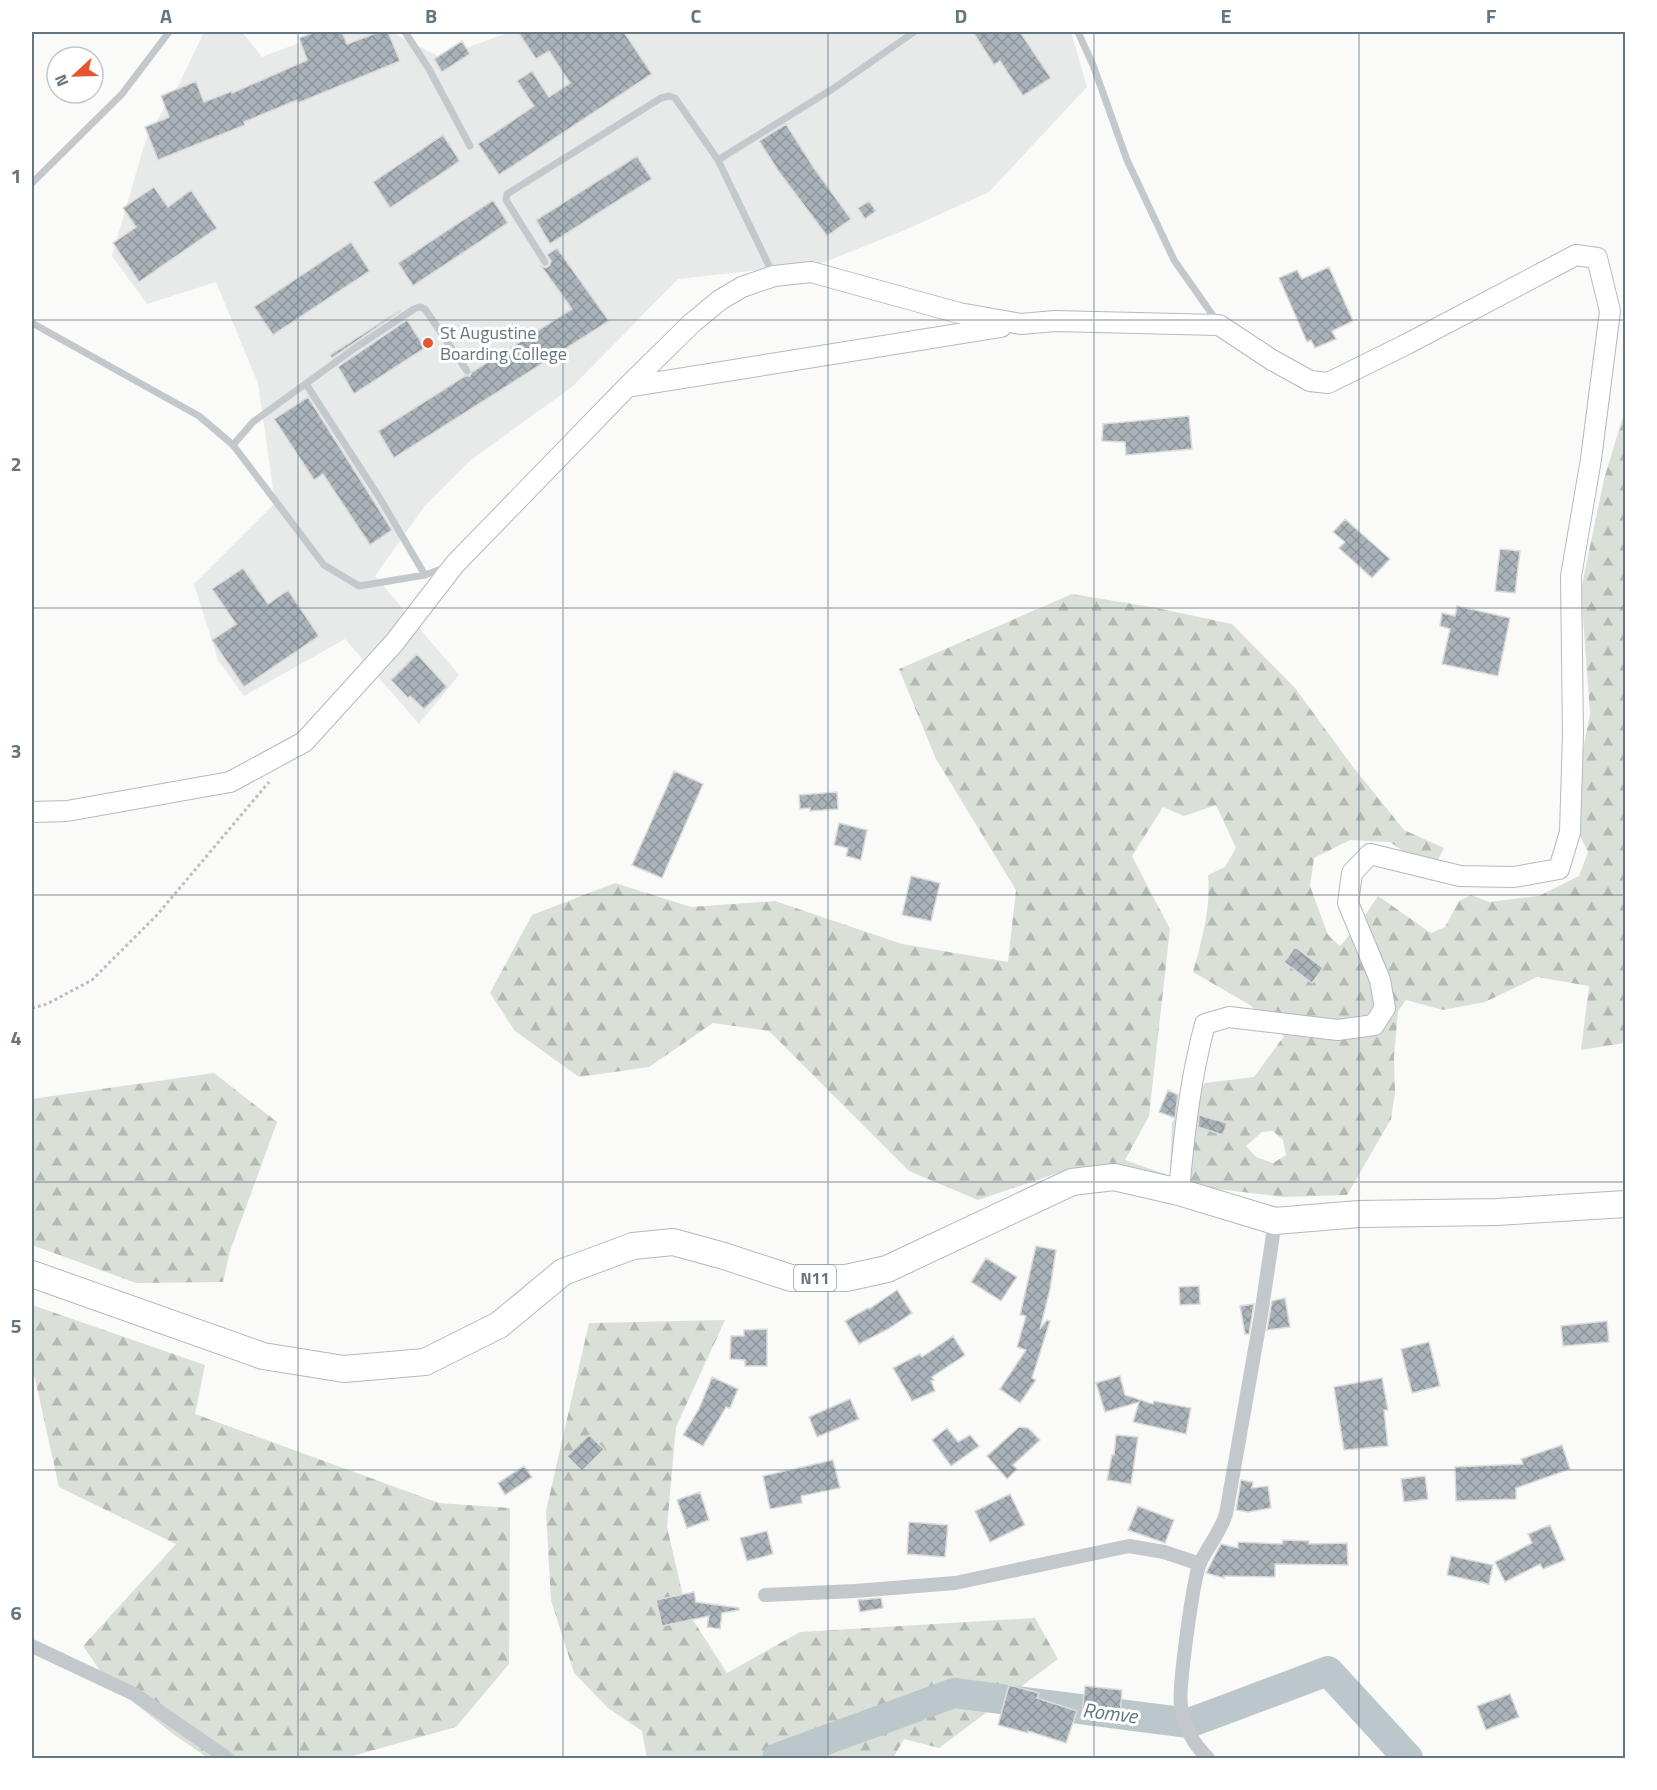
<svg xmlns="http://www.w3.org/2000/svg" width="1657" height="1790" viewBox="0 0 1657 1790" font-family="'Titillium Web',sans-serif">
  <style>
    .built { fill: #e8e9e9 }
    .forest { fill: url(#forest-firs); fill-rule: evenodd }
    .lines { fill: none; stroke-linecap: round; stroke-linejoin: round }
    .river { stroke: #bbc7cb; stroke-width: 30 }
    .building { fill: url(#building-cross-hatch); stroke: #dcdcda; stroke-width: 1.5 }
    .secondary-casing { stroke: #b3babf; stroke-width: 22 }
    .highway-casing { stroke: #b4b9bd; stroke-width: 28 }
    .path { stroke: #bbbfc2; stroke-width: 3; stroke-dasharray: 3 3; stroke-linecap: butt }
    .lane { stroke: #c3c8cc; stroke-width: 7 }
    .street { stroke: #c3c8cc; stroke-width: 14 }
    .secondary { stroke: #fff; stroke-width: 20 }
    .highway { stroke: #fff; stroke-width: 26 }
    .grid { fill: none; stroke: #657683; stroke-width: 1.5; stroke-opacity: 0.55 }
    .poi-dot { fill: #e4572e; stroke: #fff; stroke-width: 2 }
    .labels { text-anchor: middle; stroke-width: 6; stroke-linejoin: round; paint-order: stroke }
    .shield { fill: #fff; stroke: #939fa8; stroke-width: 1.5 }
    .shield-label { font-size: 16px; font-weight: bold; fill: #657683 }
    .poi-label { font-size: 18px; fill: #657683; stroke: #fff; text-anchor: start }
    .water-label { font-size: 20px; font-style: italic; fill: #60757c; stroke: #fff }
    .neatline { fill: none; stroke: #657683; stroke-width: 2 }
    .grid-label { font-size: 20px; text-anchor: middle; font-weight: bold; fill: #657683 }
  </style>
  <defs>
    <pattern id="forest-firs" width="22" height="20" patternUnits="userSpaceOnUse" patternTransform="scale(1.5)"><rect width="22" height="20" fill="#dadfd7"/><path d="M5 1l3.5 6h-7zM16 11l3.5 6h-7z" fill="#b4b9b4"/></pattern>
    <pattern id="building-cross-hatch" width="8" height="8" patternUnits="userSpaceOnUse" patternTransform="scale(1.5)"><rect width="8" height="8" fill="#aab3b9"/><path d="M0 0l8 8M0 8l8-8" fill="none" stroke="#8e969c"/></pattern>
  </defs>
  <rect width="100%" height="100%" fill="#fafaf8"/>
  <path class="built" d="M204,32h38l20,25 66,-25h63l49,25 71,-25h560l16,55 -98,105 -84,38 -83,33 -144,16 -106,108 -100,72 -48,48 -49,69 84,99 -40,49 -74,-85 -101,57 -26,-36 -24,-76 81,-81 -17,-120 -42,-101 -69,22 -35,-48 34,-117 34,-57z"/>
  <path class="forest" d="M1625,410v633l-44,7 8,-64 -52,-9 -52,25 -42,8 -37,-10 -8,11 -4,46 1,35 -4,27 -44,76 -63,2 -220,-26 -86,29 -69,-29 -140,-140 -56,-8 -64,44 -70,10 -64,-46 -25,-38 42,-78 83,-32 76,24 84,-6 127,43 106,18 8,-72 -80,-131 -37,-90 173,-75 85,14 75,16 63,64 58,79 51,63 40,18 -12,23 -42,-29 -40,-2 -36,18 -4,28 18,49 12,11 21,-25 17,-25 53,37 14,-6 14,-26 12,-6 18,7 50,-6 40,-20 9,-24 -18,-36 20,-102 -9,-124 23,-111zM1216,805l20,43 -11,19 -17,8c3,33 -6,65 -15,97l57,33 34,31 -30,41 -49,6 -33,39 -2,54 -45,-16 24,-44 21,-187 -38,-73 31,-49 21,9zM1273,1131l10,9 3,15 -13,8 -17,-6 -10,-11 16,-14z
    M214,1073l63,49 -47,129 -7,31 -87,1 -104,-38v-146z
    M32,1305l173,60 -10,49 244,89 71,5 -1,156 -53,63 -100,28 -6,3h-142l-35,-24 -66,-53 -24,-35 93,-102 -117,-57 -27,-122z
    M725,1320l-49,107 -9,100 19,82 41,64 73,-41 235,-14 23,41 -119,89 -35,-9 -11,19h-246l-5,-27 -34,-23 -34,-35 -23,-73 -5,-89 43,-188z"/>
  <g class="lines">
    <path class="river" d="M777,1758l177,-65 235,30 139,-52 80,87"/>
  </g>
  <path class="building" d="M316,32h26l5,12 32,-12h9l12,29 -102,42 -1,-3 -53,22 1,3 -87,35 -13,-33 24,-10 -8,-21 35,-15 8,21 28,-11v2l75,-33 -8,-22z
    M518,32h106l28,42 -153,101 -21,-31 56,-38 -17,-25 15,-10 17,26 21,-14 -21,-32 -13,8z
    M973,32h47l31,46 -28,18 -23,-35 -6,4z
    M462,41l8,13 -28,18 -8,-13z
    M786,124l28,44 37,51 -24,17 -48,-64 -20,-31z
    M443,135l17,26 -70,47 -17,-26z
    M637,156l15,23 -102,65 -14,-24z
    M154,187l14,20 23,-17 26,38 -78,54 -26,-39 23,-16 -13,-19z
    M493,200l15,23 -95,63 -15,-23z
    M869,201l7,10 -11,8 -7,-11z
    M351,242l19,29 -97,64 -19,-28z
    M557,248l52,73 -215,137 -16,-27 87,-55h5l2,-4 100,-63 -31,-43 5,2 4,-3 1,-4 -4,-6z
    M1329,267l24,54 -21,10 4,8 -21,9 -4,-8 -4,2 -28,-64 18,-8 5,9z
    M400,310l1,1 -69,47 -2,-3z
    M407,320l18,28 -71,46 -16,-27z
    M308,397l84,133 -22,15 -47,-71 -9,6 -40,-61z
    M1189,416l3,33 -66,6 -1,-13 -23,-1 1,-17z
    M1345,519l45,40 -18,19 -33,-30 6,-6 -12,-10z
    M1500,549l20,2 -5,42 -20,-2z
    M243,568l25,36 20,-14 31,46 -75,51 -32,-47 24,-16 -24,-35z
    M1457,606l53,12 -12,58 -56,-12 8,-35 -10,-3 2,-13 13,3z
    M417,654l30,33 -23,22 -14,-13 -2,2 -17,-18z
    M674,771l29,13 -41,94 -30,-13z
    M837,792l1,17 -28,2v-3l-10,1 -1,-14z
    M839,823l28,7 -6,30 -15,-4 2,-8 -14,-3z
    M911,876l29,7 -9,38 -29,-6z
    M1295,947l28,21 -11,15 -28,-21z
    M1168,1090l10,5 -3,23 -16,-6z
    M1199,1115l28,8 -4,12 -25,-8z
    M1036,1246l20,4 -6,39 -10,40 7,-9 3,1 -18,57 4,2 -16,23 -20,-14 26,-39 -9,-3 9,-31 -6,-1z
    M986,1258l31,19 -16,24 -30,-19z
    M1199,1286l1,18 -20,1 -1,-18z
    M897,1290l15,23 -24,16 -29,15 -14,-23 23,-13 1,1z
    M1285,1298l5,29 -23,3 5,-29z
    M1254,1304l-5,30h-4l-5,-28z
    M1607,1321l2,21 -46,4 -2,-20z
    M767,1329v37h-22v-6l-15,-1 1,-23h13v-6z
    M953,1336l12,19 -33,22 2,3 -3,1 4,10 -23,10 -19,-33 27,-14 2,3z
    M1429,1342l11,44 -28,7 -11,-44z
    M1120,1376l5,19 28,9 1,-3 37,7 -5,26 -53,-12 6,-20 -34,10 -9,-29z
    M712,1377l26,12 -8,19 -4,-1 -23,39 -20,-11 16,-26z
    M1382,1378l6,32h-4l4,36 -44,4 -10,-63z
    M850,1399l9,20 -42,18 -8,-20z
    M1019,1427l9,1 12,12 -27,25 4,4 -10,10 -20,-23z
    M947,1428l11,14 12,-7 9,11 -28,20 -19,-26z
    M589,1435l15,14 -22,22 -15,-15z
    M1116,1435l22,2 -7,47 -24,-4 5,-25h2z
    M1562,1445l8,24 -54,19v11l-60,2 -1,-34 68,-3 -2,-5z
    M833,1460l7,28 -39,8 1,7 -32,6 -7,-33z
    M524,1466l8,11 -27,18 -7,-12z
    M1425,1476l3,23 -24,3 -3,-23z
    M1241,1480l12,2 -1,6 16,-2 3,22 -23,4 -12,-2z
    M700,1492l9,28 -22,8 -10,-28z
    M1010,1494l15,31 -35,17 -15,-31z
    M1138,1506l36,14 -9,23 -37,-13z
    M909,1522l39,3 -3,32 -38,-3z
    M1550,1525l15,35 -22,9 -3,-5 -35,18 -10,-20 37,-19 -4,-9z
    M767,1531l6,23 -26,7 -7,-23z
    M1283,1540l26,1v3l38,-1 1,22 -73,-1v13l-51,-1v2l-18,-5 15,-29 17,4v-6l44,2z
    M1451,1556l42,9 -4,19 -42,-9z
    M694,1592l2,10 43,6v2l-17,3 -2,16 -13,-2 2,-11 -47,10 -6,-26z
    M881,1598l2,10 -23,4 -2,-12z
    M1009,1685l30,8 -2,5 40,13 -11,32 -38,-12v2l-30,-8z
    M1085,1686l37,4 -2,26 -38,-3z
    M1510,1694l9,23 -33,13 -9,-24z"/>
  <g class="lines">
    <defs>
      <path id="secondary" d="M627,387l374,-60
        M32,812l35,-1 163,-29 74,-40 90,-99 61,-79 172,-177 65,-64 28,-23 22,-13 32,-11 37,-4 148,41 62,11 34,-3 164,4 53,35 38,21 18,2 79,-39 169,-89 21,3 13,53 -19,148 -20,117 2,158 -3,98 -11,37 -45,8 -54,-1 -90,-22 -18,19 -4,30 32,77 5,28 -11,17 -36,5 -109,-13 -24,7c-15,56 -21,111 -26,168"/>
      <path id="highway" d="M32,1274l231,82 81,13 81,-7 74,-37 64,-53 70,-26 40,-4 51,14 67,22h55l41,-9 185,-87 42,-5 65,15 96,29 84,-7 138,-2 129,-8"/>
    </defs>
    <use href="#secondary" class="secondary-casing"/>
    <use href="#highway" class="highway-casing"/>
    <path class="path" d="M32,1008l15,-4 45,-24 65,-65 112,-133"/>
    <path class="lane" d="M405,32l24,37 41,77
      M1078,32l15,33 34,95 47,100 42,60
      M718,160l116,-72 80,-56
      M32,183l90,-89 47,-62
      M545,262l-39,-62 1,-6 154,-96 8,-2 6,2 43,62 55,114
      M32,323l167,93 34,29 91,120 35,21 66,-11 19,-7
      M306,384l73,113 46,78
      M233,445l20,-23 102,-74 59,-39 6,-2 5,2 42,62"/>
    <path class="street" d="M765,1595l90,-4 100,-8 174,-37 35,6 36,12
      M32,1646l102,48 93,64
      M1208,1758c-16,-15 -23,-31 -27,-52 -3,-17 12,-126 19,-143 8,-17 20,-30 26,-49l35,-199 14,-94"/>
    <use href="#secondary" class="secondary"/>
    <use href="#highway" class="highway"/>
  </g>
  <path class="grid" d="M298,32v1726M563,32v1726M828,32v1726M1094,32v1726M1359,32v1726M32,320h1594M32,608h1594M32,895h1594M32,1182h1594M32,1470h1594"/>
  <circle class="poi-dot" cx="428" cy="343" r="6"/>
  <g class="labels">
    <rect class="shield" x="794" y="1265" width="42" height="26" rx="4.5"/>
    <g class="shield-label">
      <text x="815" y="1284">N11</text>
    </g>
    <g class="poi-label">
      <text x="440" y="339">St Augustine<tspan x="440" dy="21">Boarding College</tspan></text>
    </g>
    <g class="water-label">
      <text transform="translate(1110 1713) rotate(7)" y="7">Romve</text>
    </g>
  </g>
  <rect width="1657" height="1790" fill="none" stroke="#ffffff" stroke-width="66"/>
  <g transform="translate(75 75) rotate(248)"><circle r="28" fill="#ffffff" stroke="#c1c8cd" stroke-width="1.5"/>
  <path d="M0-4.5L10 22L0 15L-10 22Z" fill="#e4572e"/>
  <text y="-9" font-size="16" font-weight="bold" text-anchor="middle" fill="#657683">N</text>
  </g>
  <rect x="33" y="33" width="1591" height="1724" class="neatline"/>
  <g class="grid-label">
    <text x="166" y="23">A</text>
    <text x="431" y="23">B</text>
    <text x="696" y="23">C</text>
    <text x="961" y="23">D</text>
    <text x="1226" y="23">E</text>
    <text x="1491" y="23">F</text>
    <text x="16" y="183">1</text>
    <text x="16" y="471">2</text>
    <text x="16" y="758">3</text>
    <text x="16" y="1045">4</text>
    <text x="16" y="1333">5</text>
    <text x="16" y="1620">6</text>
  </g>
</svg>
